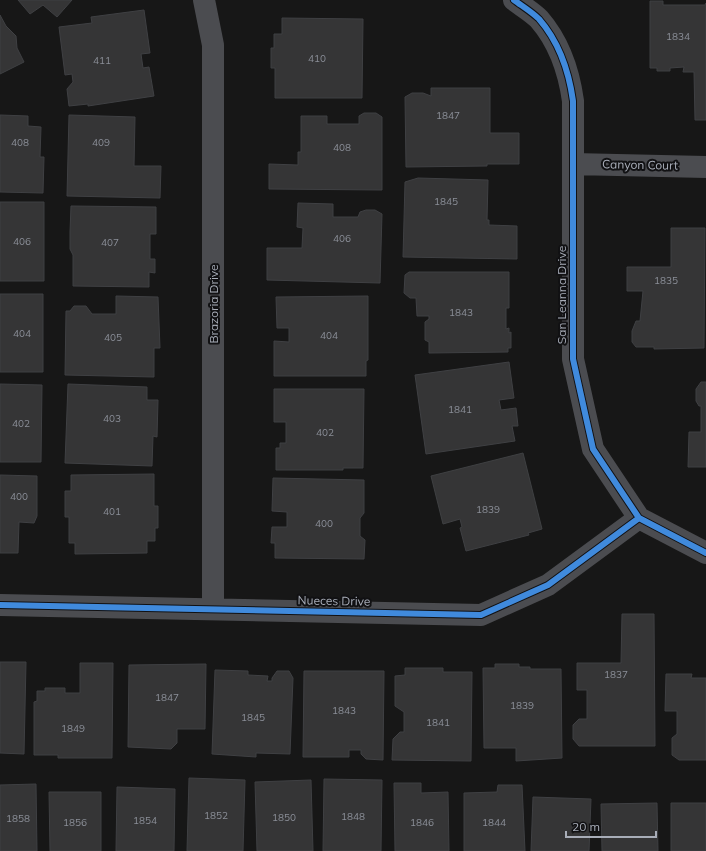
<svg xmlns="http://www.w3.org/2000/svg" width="706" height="851" viewBox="0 0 706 851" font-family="Mulish,sans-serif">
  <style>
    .building { fill: #353536; stroke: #3f4043 }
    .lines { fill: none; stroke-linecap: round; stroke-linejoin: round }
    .minor { stroke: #4b4c50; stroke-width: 22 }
    .cycleway-casing { stroke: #111113; stroke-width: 8 }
    .cycleway { stroke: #408adc; stroke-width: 6 }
    .labels { text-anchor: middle; stroke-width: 4; stroke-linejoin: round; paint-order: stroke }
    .number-label { font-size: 10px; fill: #8b8f98 }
    .street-label { font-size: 12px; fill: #a8adb8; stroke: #111113 }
  </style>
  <rect width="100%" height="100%" fill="#171717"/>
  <path class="building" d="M18,0h54l-15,17 -14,-12 -13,9z
    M650,1h13v4h42l1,-2v117h-11l-1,-48h-11l1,-5 -14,1v3h-13v-3h-7z
    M144,10l6,43 -9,1 2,14 6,-1 5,29 -66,10v-2l-19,2 -2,-17 6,-7 -1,-8 -7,1 -6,-48 33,-4 -1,-6z
    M0,15l6,11 10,10 1,12 7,14 -24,12z
    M282,18l81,1 -1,79h-87v-30h-4v-20h3v-14h8z
    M431,88h59v45h29v31h-32v2l-81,1 -1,-70 7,-4h11l8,3z
    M364,113h12l6,4v73l-113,-1v-25l29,1v-13h3v-36h26v8h32v-8z
    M0,115l28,1v10l13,1 -1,30h4l-1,36 -43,-1z
    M69,115l66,2 -1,49h27l-1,32 -93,-2z
    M418,178l70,2 -1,40h2v5l28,1v33l-114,-2 2,-75z
    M0,202h44v79h-44z
    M298,203l35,1v13h25l2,-5 6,-2h9l7,4 -2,69 -113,-3v-32h35l1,-20 -6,-1z
    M71,206l85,1v27h-6v25h5v14l-6,-1v15l-76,-1v-31l-3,-6v-17z
    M671,228h34l-1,120 -50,1v-2h-18l-4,-5v-11l4,-10h4l3,-30h-16v-24h44z
    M409,272h100v36h-3v21l3,-1v5l2,-1v16h-3v4l-79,1v-11l-4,-2v-18l4,-3v-3h-12l-1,-18h-6l-6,-5 1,-18z
    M0,294h43v78h-43z
    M116,296l42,1 2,51h-6v29l-89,-2 1,-64h4l4,-5h12l6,8h24z
    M368,296v64l-2,1v15h-92v-35l15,1v-14h-12l-1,-31z
    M509,362l5,36 -15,2 2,10 15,-2 2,18h-6l3,15 -89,13 -11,-79z
    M701,382h5v85h-18l1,-35h12v-26h-2l-3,-5v-12z
    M0,384l42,1 -1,77h-41z
    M68,384l79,3v13h11l-1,37 -4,-1 -1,30 -87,-3z
    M274,389h90l-1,79h-20v2h-67v-22h4v-5h6v-21h-12z
    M523,453l19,76 -14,4 1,2 -63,16 -6,-23 2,-1 -2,-8 -17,5 -12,-48z
    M154,474v32h4v22h-3v13h-8v12l-72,1v-11h-6v-26h-4v-26h6v-16z
    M0,475l37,1v40l-3,7 -15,-1 -1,31h-18z
    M273,478l91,2v33l-4,5v18l5,4 -1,19 -89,-1v-15h-4l1,-16h15v-15l-15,-1z
    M622,614h32l1,132h-76l-6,-7v-14l6,-6h8v-29h-10v-27h44z
    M0,662h26l-2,92 -24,-1z
    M80,663h33l-1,95h-54v-3h-24v-53l3,-1v-10h8v-3h20v5h15z
    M206,664l-1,65h-28v14l-6,6 -43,-2 1,-82z
    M495,664h24v3h11v2h31l1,89 -46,3v-13h-32l-1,-80h12z
    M405,668h38v4h29l-1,89 -79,-1 1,-21 7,-7h4v-20l-9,-6v-30l10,-1z
    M215,670l33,1v4l20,1 -1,5h5v-3l5,-7h12l4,7 -3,76 -34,-1v4l-44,-3z
    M304,671h80l-1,89 -17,-1 -5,-5v-4h-12v7h-46z
    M666,674h26l-1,4h15v82h-27l-7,-5v-17l5,-4v-23h-12z
    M189,778l56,2 -2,71h-56z
    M324,779l58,1 -1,71h-58z
    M311,780l2,71h-56l-2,-69z
    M394,783h27v10l27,-1 1,59h-54z
    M36,784l1,67h-37v-66z
    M498,785h24l3,66h-61v-58l33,-1z
    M117,787l58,2 -1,62h-58z
    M49,792h52v59h-51z
    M533,797l58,2 -2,52h-58z
    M657,803l1,48h-56l-1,-47z
    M671,803h35v48h-35z"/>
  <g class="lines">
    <path class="minor" d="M204,0l9,45v564
      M514,0c8,6 18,12 25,19 20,23 30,53 34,82v258l20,90 46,69 67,35
      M573,164l133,3
      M0,605l481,10 67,-30 91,-67"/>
    <defs>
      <path id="cycleway" d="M514,0c8,6 18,12 25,19 20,23 30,53 34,82v258l20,90 46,69 67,35
        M0,605l481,10 67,-30 91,-67"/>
    </defs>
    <use href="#cycleway" class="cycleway-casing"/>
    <use href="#cycleway" class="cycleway"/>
  </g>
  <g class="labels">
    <g class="number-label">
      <text x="678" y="40">1834</text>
      <text x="317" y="62">410</text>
      <text x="102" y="64">411</text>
      <text x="448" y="119">1847</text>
      <text x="20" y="146">408</text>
      <text x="101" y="146">409</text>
      <text x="342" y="151">408</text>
      <text x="446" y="205">1845</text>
      <text x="342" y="242">406</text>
      <text x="22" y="245">406</text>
      <text x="110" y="246">407</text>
      <text x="666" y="284">1835</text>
      <text x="461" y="316">1843</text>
      <text x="22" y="337">404</text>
      <text x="329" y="339">404</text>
      <text x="113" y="341">405</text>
      <text x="460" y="413">1841</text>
      <text x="112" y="422">403</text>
      <text x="21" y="427">402</text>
      <text x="325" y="436">402</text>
      <text x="19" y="500">400</text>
      <text x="488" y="513">1839</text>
      <text x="112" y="515">401</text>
      <text x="324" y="527">400</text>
      <text x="616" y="678">1837</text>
      <text x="167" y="701">1847</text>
      <text x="522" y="709">1839</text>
      <text x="344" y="714">1843</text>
      <text x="253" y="721">1845</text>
      <text x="438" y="726">1841</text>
      <text x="73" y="732">1849</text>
      <text x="216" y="819">1852</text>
      <text x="353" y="820">1848</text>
      <text x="284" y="821">1850</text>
      <text x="18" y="822">1858</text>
      <text x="145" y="824">1854</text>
      <text x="75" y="826">1856</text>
      <text x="422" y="826">1846</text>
      <text x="494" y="826">1844</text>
    </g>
    <g class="street-label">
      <text transform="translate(640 165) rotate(1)" y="4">Canyon Court</text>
      <text transform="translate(562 295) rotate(-90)" y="4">San Leanna Drive</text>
      <text transform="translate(214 304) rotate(-90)" y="4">Brazoria Drive</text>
      <text transform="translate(334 601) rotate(1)" y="4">Nueces Drive</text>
    </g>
  </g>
  <path d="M566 831v6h90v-6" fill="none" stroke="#a8adb8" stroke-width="2"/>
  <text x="572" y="831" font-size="12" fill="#a8adb8" stroke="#111113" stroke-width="3" paint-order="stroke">20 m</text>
</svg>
